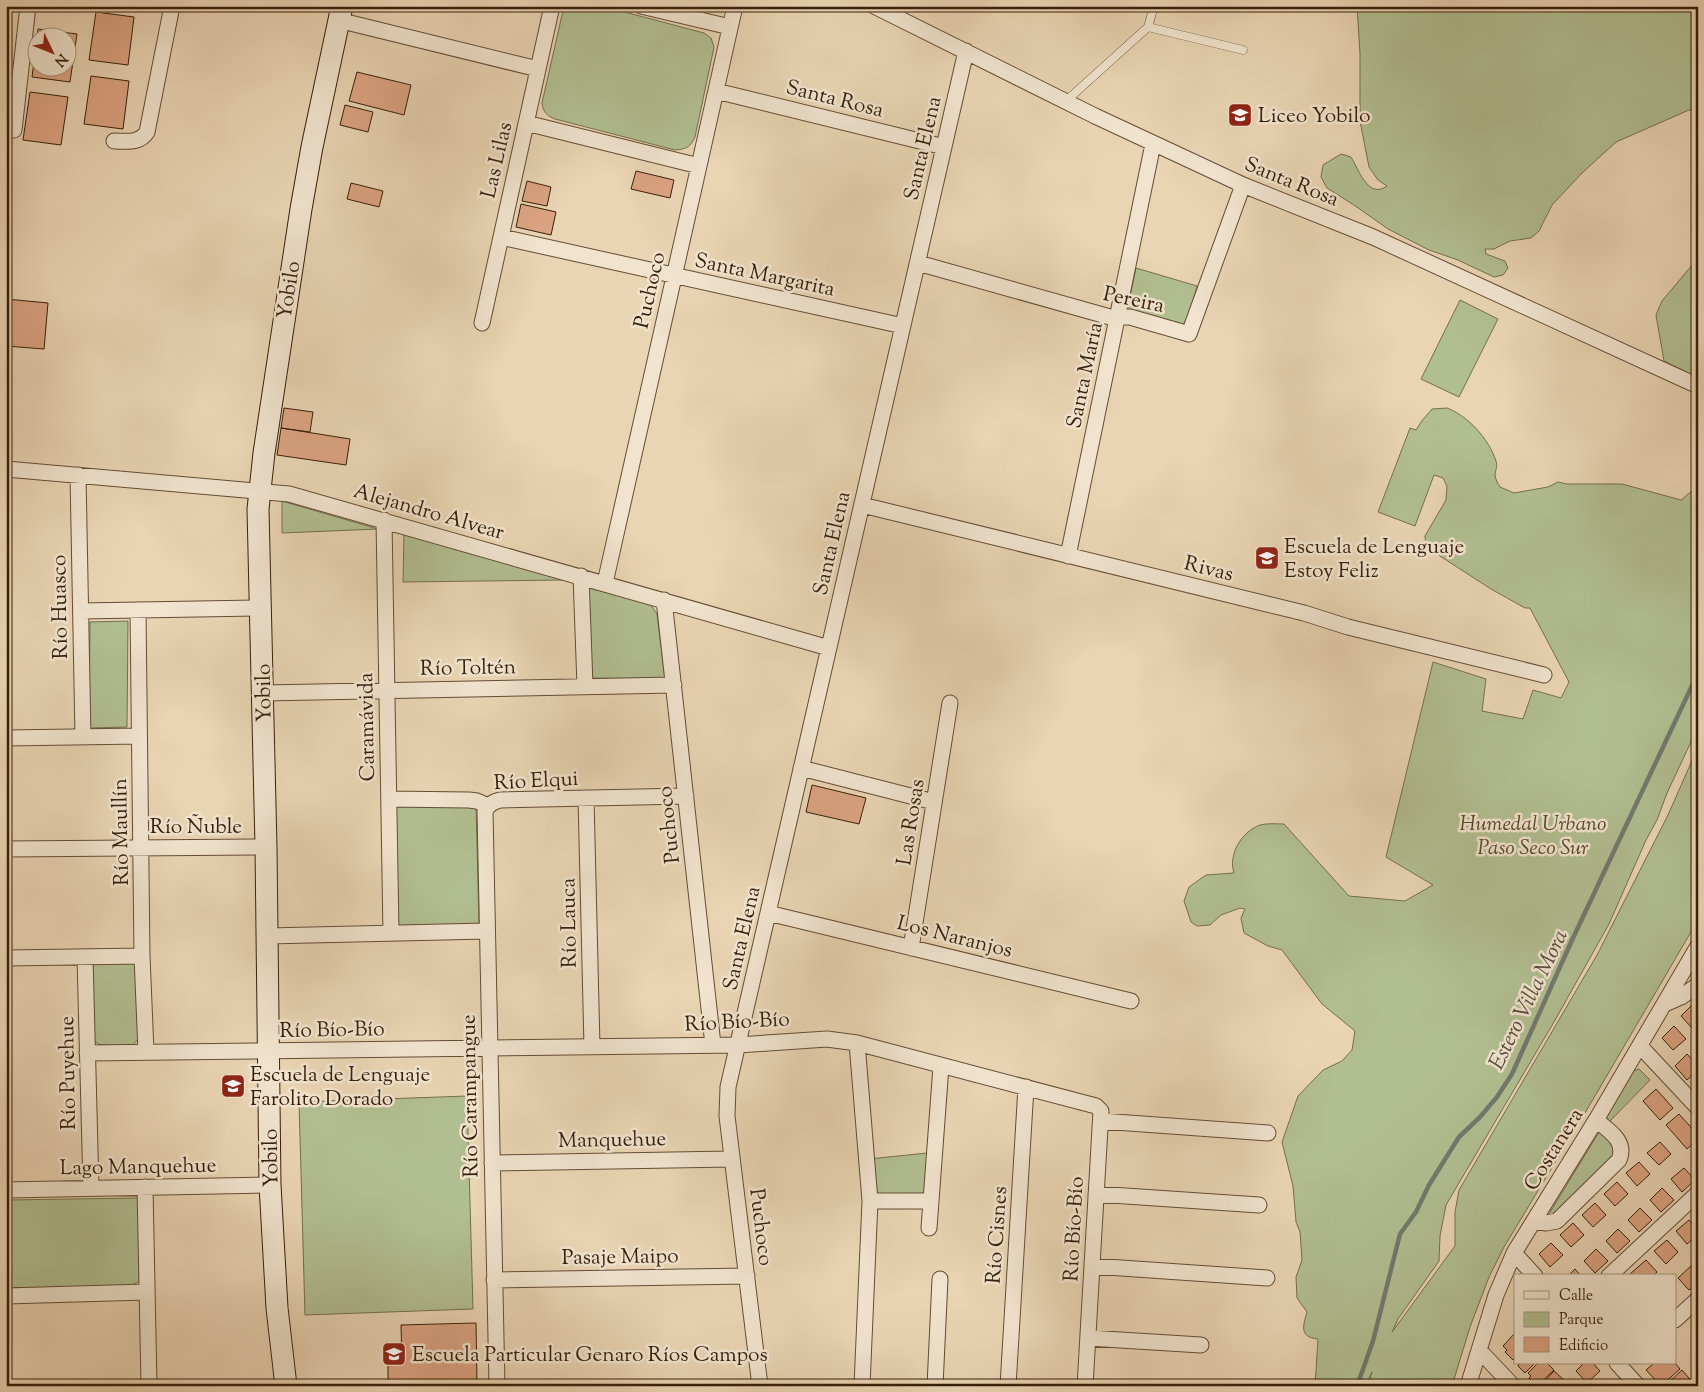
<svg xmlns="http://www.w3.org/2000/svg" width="1704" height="1392" viewBox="0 0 1704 1392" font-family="'Sorts Mill Goudy',serif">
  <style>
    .green { fill: #b1be91; stroke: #746e4e }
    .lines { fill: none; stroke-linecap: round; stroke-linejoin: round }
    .stream { stroke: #727a6f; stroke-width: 4.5 }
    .building { fill: #dba381; stroke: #381f0b; fill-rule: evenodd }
    .service-casing { stroke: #644c35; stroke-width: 9 }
    .minor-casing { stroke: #644c35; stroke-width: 17 }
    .secondary-casing { stroke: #381f0b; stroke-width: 23 }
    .service { stroke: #f1e3ce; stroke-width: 8 }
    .minor { stroke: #f1e3ce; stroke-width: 15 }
    .secondary { stroke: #f1e3ce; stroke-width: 21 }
    .labels { text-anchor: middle; stroke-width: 5; stroke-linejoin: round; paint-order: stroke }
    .street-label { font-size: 21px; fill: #381f0b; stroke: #f1e3ce }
    .poi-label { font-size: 21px; fill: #381f0b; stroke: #f1e3ce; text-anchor: start }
    .park-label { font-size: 21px; font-style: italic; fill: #56472c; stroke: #f1e3ce }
    .water-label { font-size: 22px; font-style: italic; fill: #554d3d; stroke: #f1e3ce }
  </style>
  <rect width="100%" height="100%" fill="#e9d4b3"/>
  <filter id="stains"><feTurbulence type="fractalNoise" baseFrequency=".004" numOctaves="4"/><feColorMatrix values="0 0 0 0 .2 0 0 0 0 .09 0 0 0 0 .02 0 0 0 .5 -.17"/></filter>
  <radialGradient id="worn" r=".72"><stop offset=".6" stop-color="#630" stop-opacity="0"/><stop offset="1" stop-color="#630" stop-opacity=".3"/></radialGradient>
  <path class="green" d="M566,6h36l102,27 7,5 3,9 -19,90c-5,10 -8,12 -20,13l-120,-31c-8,-3 -12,-7 -13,-16l20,-88z
    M1357,6h341v105l-9,-1 -73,32 -34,31 -30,32 -13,26 -8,7 -21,3 -16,8h-9l1,5 19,7 3,7 -5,7 -9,2 -36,-17 -29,-10 -41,-21 -34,-24 -27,-17 -6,-11 2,-12 18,-11 10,3c7,11 17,43 36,29l-9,-6 -9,-13 -9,-46v-68z
    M1698,258v120l-34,-17 -8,-46 6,-14z
    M1136,268l61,18 -10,37 -7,2 -49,-14 -3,-5z
    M1460,300l38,19 -39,78 -38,-18z
    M1447,408c21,8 42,31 49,53 2,5 -1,10 -1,15 1,4 3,8 5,11l14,6 34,-6 10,-5 9,2h55l59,16 17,-14v241l-31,66 -10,27 -11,20 -37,84 -55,98 -108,183 -6,31 -1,25 -41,58 -6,13 63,-86v-34l4,-22 138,-235 71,-140 30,-68v173l-113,193 -81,134 -15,30 -19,50 -18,59h-84l4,-14 -7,14h-50l3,-47c-19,-2 -15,-13 -11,-27l-10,-14 -1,-21 6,-17 -2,-28 -4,-10 -3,-36 -11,-44 16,-46 25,-26 19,-9 10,-11 3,-19 -33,-27 -40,-54 -14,-4 -24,-13 -3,-15 4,-9 -5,-1 -19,7 -11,10 -13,1 -6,-4 -7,-21 5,-14 17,-12 28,-2c-6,-18 7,-41 26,-48 7,-2 17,-1 24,-1l65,72 56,5 28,-16 -47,-28 47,-195 53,17 -4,32 41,8 10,-29 28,8 8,-16 -39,-74h-5l-34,-19 -65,-42 -1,-11 21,-36 1,-14 -4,-8 -9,-3 -19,51 -37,-14 32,-84 6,2 5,-8 11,-13z
    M282,501l96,28 -96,4z
    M404,533l160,47 -161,2z
    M589,588l61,16 7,10 8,65 -73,-1z
    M128,621l-1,106 -38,1 1,-106z
    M476,804l3,121 -84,3 -2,-123z
    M96,962h36l5,5 2,71 -7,8 -32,-1 -7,-5 -2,-71z
    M1639,1069l11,11 -41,42 -4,-4 26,-46z
    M467,1096l6,213 -168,6 -6,-213z
    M1599,1132l16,12 -2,18 -59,56 -5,-4z
    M927,1153l1,41h-54l-5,-35z
    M137,1198l4,5 -1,77 -8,6 -126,2v-88z"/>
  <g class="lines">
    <path class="stream" d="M1357,1386l16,-45 27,-107 16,-22 13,-27 30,-48 21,-20 17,-20 15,-23 61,-136 125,-265"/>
  </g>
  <path class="building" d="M96,12l38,5 -6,48 -39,-5z
    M38,29l39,5 -7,48 -38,-5zM38,38h30v30h-30z
    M357,72l54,13 -7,30 -55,-14z
    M91,76l38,5 -6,48 -39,-5z
    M30,92l38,5 -7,48 -38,-5z
    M345,105l28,7 -5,20 -28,-7z
    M636,171l38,9 -4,18 -39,-9z
    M527,181l24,6 -4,19 -25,-5z
    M351,183l32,8 -4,16 -32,-8z
    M521,204l35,8 -5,23 -35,-8z
    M6,299l42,4 -4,46 -38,-3z
    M284,408l29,4 -3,20 -29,-4z
    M281,428l69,11 -4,26 -69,-10z
    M812,785l54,13 -7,26 -53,-12z
    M1693,1004l5,5v14l-6,5 -11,-12z
    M1674,1026l12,13 -13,11 -11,-12z
    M1687,1054l11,12v4l-11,10 -12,-14z
    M1656,1089l17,19 -13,12 -17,-19z
    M1679,1114l19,21v4l-11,10 -21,-24z
    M1660,1142l11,12 -12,11 -12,-12z
    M1698,1148v11l-6,-6z
    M1639,1162l11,12 -13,12 -11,-13z
    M1684,1168l11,12 -13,12 -11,-13z
    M1617,1182l11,12 -13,12 -11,-12z
    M1662,1188l12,12 -13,12 -11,-12z
    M1595,1203l11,12 -13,12 -11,-12z
    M1640,1208l12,12 -13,12 -11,-12z
    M1689,1220l9,10v4l-11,10 -11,-13z
    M1573,1223l11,12 -13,12 -11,-12z
    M1618,1229l12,12 -13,12 -11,-12z
    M1667,1240l11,12 -12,12 -12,-13z
    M1551,1243l12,12 -13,12 -11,-13z
    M1596,1249l12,12 -13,12 -11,-12z
    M1646,1260l11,12 -4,4h-22l-1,-2z
    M1691,1266l7,8v8l-9,8 -11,-12z
    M1575,1269l6,7h-13z
    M476,1323l1,63h-89v-23h14l-1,-38z
    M1515,1333v24l-2,3 -8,-8 2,-2 -4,-4z
    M1520,1363h15l-10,10 -7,-7z
    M1538,1363h9l7,7 -17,16 -8,-8 2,-2 -3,-3z
    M1584,1363h9l7,8 -13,12 -11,-12z
    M1654,1363h21l5,6 -19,17 -15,-16z
    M1682,1370l12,14 -2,2h-27z
    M1554,1371l11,10 -5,5h-20z
    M1608,1380l6,6h-12z"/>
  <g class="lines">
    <defs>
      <path id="service" d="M1148,27l95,23
        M1066,101l82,-74 6,-21"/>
      <path id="minor" d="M641,6l89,21
        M874,6l221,110 148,69 130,52 325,149
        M338,20l200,49
        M716,91l228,56
        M526,123l173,43
        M6,129l8,1 14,-124
        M114,141c13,0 25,3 33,-9l25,-126
        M501,237l402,89
        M918,263l192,54h20l59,17 54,-149
        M482,323l70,-317
        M6,469l283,25 540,154
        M78,475l5,262
        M862,505l442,108 44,14 196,48
        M384,520l7,413
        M1068,556l85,-412
        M581,576l4,110
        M605,583l130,-577
        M664,600l49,445
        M138,610l4,346 4,96
        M81,611l180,-3
        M263,693l411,-8
        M6,738l133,-2
        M801,768l133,34
        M586,798l6,249
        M389,799l80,1 8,1 11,5
        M6,849l260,-2
        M768,913l363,88
        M267,936l220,-5
        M911,948l39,-245
        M85,957l6,231
        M6,958l136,-2
        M1665,1004l16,-7 17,-12
        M857,1043l13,158 -8,185
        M1640,1046l58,62
        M87,1053l651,-8 89,-6 30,4 239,63 5,5 -16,275
        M1101,1121l167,12
        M492,1163l240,-4
        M145,1187l4,199
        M6,1190l264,-5
        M1096,1194l163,11
        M870,1201h61
        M1534,1221l12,2 11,-2 62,-61c8,-19 -10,-29 -23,-40
        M929,1228l12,-162
        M1514,1253l21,23
        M1092,1266l175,12
        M1609,1276l89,-83
        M494,1280l253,-4
        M6,1296l141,-4
        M1675,1320l23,-21
        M1088,1338l113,7
        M1479,1350l34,36
        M1617,1363l21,23
        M497,1386l-12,-575c4,-7 8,-9 15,-11l186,-4
        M760,1386l-33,-270 1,-29 238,-1036
        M935,1386l5,-107
        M1008,1386l18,-299
        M1468,1386l28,-91 18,-42 82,-133 102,-174"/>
      <path id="secondary" d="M286,1386l-9,-78 -7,-123 -4,-338 -8,-338 6,-56 37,-244 11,-62 30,-141"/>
    </defs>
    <use href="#service" class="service-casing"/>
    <use href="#minor" class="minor-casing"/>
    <use href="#secondary" class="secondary-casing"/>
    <use href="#service" class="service"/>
    <use href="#minor" class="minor"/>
    <use href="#secondary" class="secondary"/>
  </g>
  <defs>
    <symbol id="school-square" viewBox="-11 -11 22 22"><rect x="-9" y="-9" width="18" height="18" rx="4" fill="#8f2418" stroke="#f1e3ce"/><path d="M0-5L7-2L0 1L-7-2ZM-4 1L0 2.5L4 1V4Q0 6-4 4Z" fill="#fff"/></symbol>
  </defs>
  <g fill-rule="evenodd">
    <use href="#school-square" x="1226" y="101" width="28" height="28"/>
    <use href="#school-square" x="1253" y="544" width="28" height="28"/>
    <use href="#school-square" x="219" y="1072" width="28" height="28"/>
    <use href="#school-square" x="380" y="1340" width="28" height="28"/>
  </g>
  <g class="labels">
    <g class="street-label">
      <text transform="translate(835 98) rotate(14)" y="7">Santa Rosa</text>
      <text transform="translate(922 148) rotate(-77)" y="7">Santa Elena</text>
      <text transform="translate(496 160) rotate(-77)" y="7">Las Lilas</text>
      <text transform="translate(1292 181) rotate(22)" y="7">Santa Rosa</text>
      <text transform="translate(765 274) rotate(12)" y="7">Santa Margarita</text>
      <text transform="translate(288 290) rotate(-81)" y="7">Yobilo</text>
      <text transform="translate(649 290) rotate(-77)" y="7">Puchoco</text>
      <text transform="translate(1134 299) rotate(12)" y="7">Pereira</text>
      <text transform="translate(1084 375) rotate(-78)" y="7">Santa María</text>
      <text transform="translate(429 511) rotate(16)" y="7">Alejandro Alvear</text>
      <text transform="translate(831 543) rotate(-77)" y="7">Santa Elena</text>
      <text transform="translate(1209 568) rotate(14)" y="7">Rivas</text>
      <text transform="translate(59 607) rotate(-91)" y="7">Río Huasco</text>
      <text transform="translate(468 667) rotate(-1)" y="7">Río Toltén</text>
      <text transform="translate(263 693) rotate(-91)" y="7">Yobilo</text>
      <text transform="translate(366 727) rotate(-91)" y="7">Caramávida</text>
      <text transform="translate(536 780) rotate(-3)" y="7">Río Elqui</text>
      <text transform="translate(910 822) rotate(-81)" y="7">Las Rosas</text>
      <text transform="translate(668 825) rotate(-96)" y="7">Puchoco</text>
      <text x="196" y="833">Río Ñuble</text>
      <text transform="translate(120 832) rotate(-91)" y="7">Río Maullín</text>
      <text transform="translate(568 923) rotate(-91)" y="7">Río Lauca</text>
      <text transform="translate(955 936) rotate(14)" y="7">Los Naranjos</text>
      <text transform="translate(741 938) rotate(-77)" y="7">Santa Elena</text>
      <text transform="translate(737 1021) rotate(-3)" y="7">Río Bío-Bío</text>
      <text transform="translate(332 1029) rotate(-1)" y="7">Río Bío-Bío</text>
      <text transform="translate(67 1073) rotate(-91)" y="7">Río Puyehue</text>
      <text transform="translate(469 1096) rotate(-91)" y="7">Río Carampangue</text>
      <text transform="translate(612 1139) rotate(-1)" y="7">Manquehue</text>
      <text transform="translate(1553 1149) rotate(-58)" y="7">Costanera</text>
      <text transform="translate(270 1158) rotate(-91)" y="7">Yobilo</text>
      <text transform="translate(138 1166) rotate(-1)" y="7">Lago Manquehue</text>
      <text transform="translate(762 1227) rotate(83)" y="7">Puchoco</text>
      <text transform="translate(1073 1229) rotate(-87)" y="7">Río Bío-Bío</text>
      <text transform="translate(996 1235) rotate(-86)" y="7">Río Cisnes</text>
      <text transform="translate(620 1256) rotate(-1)" y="7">Pasaje Maipo</text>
    </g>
    <g class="poi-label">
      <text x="1258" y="122">Liceo Yobilo</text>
      <text x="1284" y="553">Escuela de Lenguaje<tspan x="1284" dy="24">Estoy Feliz</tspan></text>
      <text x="250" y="1081">Escuela de Lenguaje<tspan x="250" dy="24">Farolito Dorado</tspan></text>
      <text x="412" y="1361">Escuela Particular Genaro Ríos Campos</text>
    </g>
    <g class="park-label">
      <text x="1533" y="830">Humedal Urbano<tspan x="1533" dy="24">Paso Seco Sur</tspan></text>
    </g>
    <g class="water-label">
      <text transform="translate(1527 999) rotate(-64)" y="8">Estero Villa Mora</text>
    </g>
  </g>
  <rect width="1704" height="1392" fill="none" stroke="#e9d4b3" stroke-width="25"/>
  <rect x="8" y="8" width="1689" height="1377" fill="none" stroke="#381f0b" stroke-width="2.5"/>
  <rect x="12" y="12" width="1679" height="1367" fill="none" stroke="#381f0b"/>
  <rect x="1514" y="1274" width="162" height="90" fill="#f1e3ce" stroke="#a79580"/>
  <rect x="1524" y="1291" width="25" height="8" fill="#f1e3ce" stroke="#a79580"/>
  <text x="1559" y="1300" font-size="15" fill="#381f0b">Calle</text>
  <rect x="1524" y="1312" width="25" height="15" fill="#b1be91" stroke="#a79580"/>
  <text x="1559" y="1324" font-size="15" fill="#381f0b">Parque</text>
  <rect x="1524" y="1337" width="25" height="15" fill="#dba381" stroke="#a79580"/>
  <text x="1559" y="1350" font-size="15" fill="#381f0b">Edificio</text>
  <g transform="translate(52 52) rotate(133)"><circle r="24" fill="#f1e3ce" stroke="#a79580"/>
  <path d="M0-4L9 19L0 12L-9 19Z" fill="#8f2418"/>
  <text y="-8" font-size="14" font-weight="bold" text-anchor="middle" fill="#381f0b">N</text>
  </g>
  <rect width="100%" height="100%" filter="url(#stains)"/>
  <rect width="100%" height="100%" fill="url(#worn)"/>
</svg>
